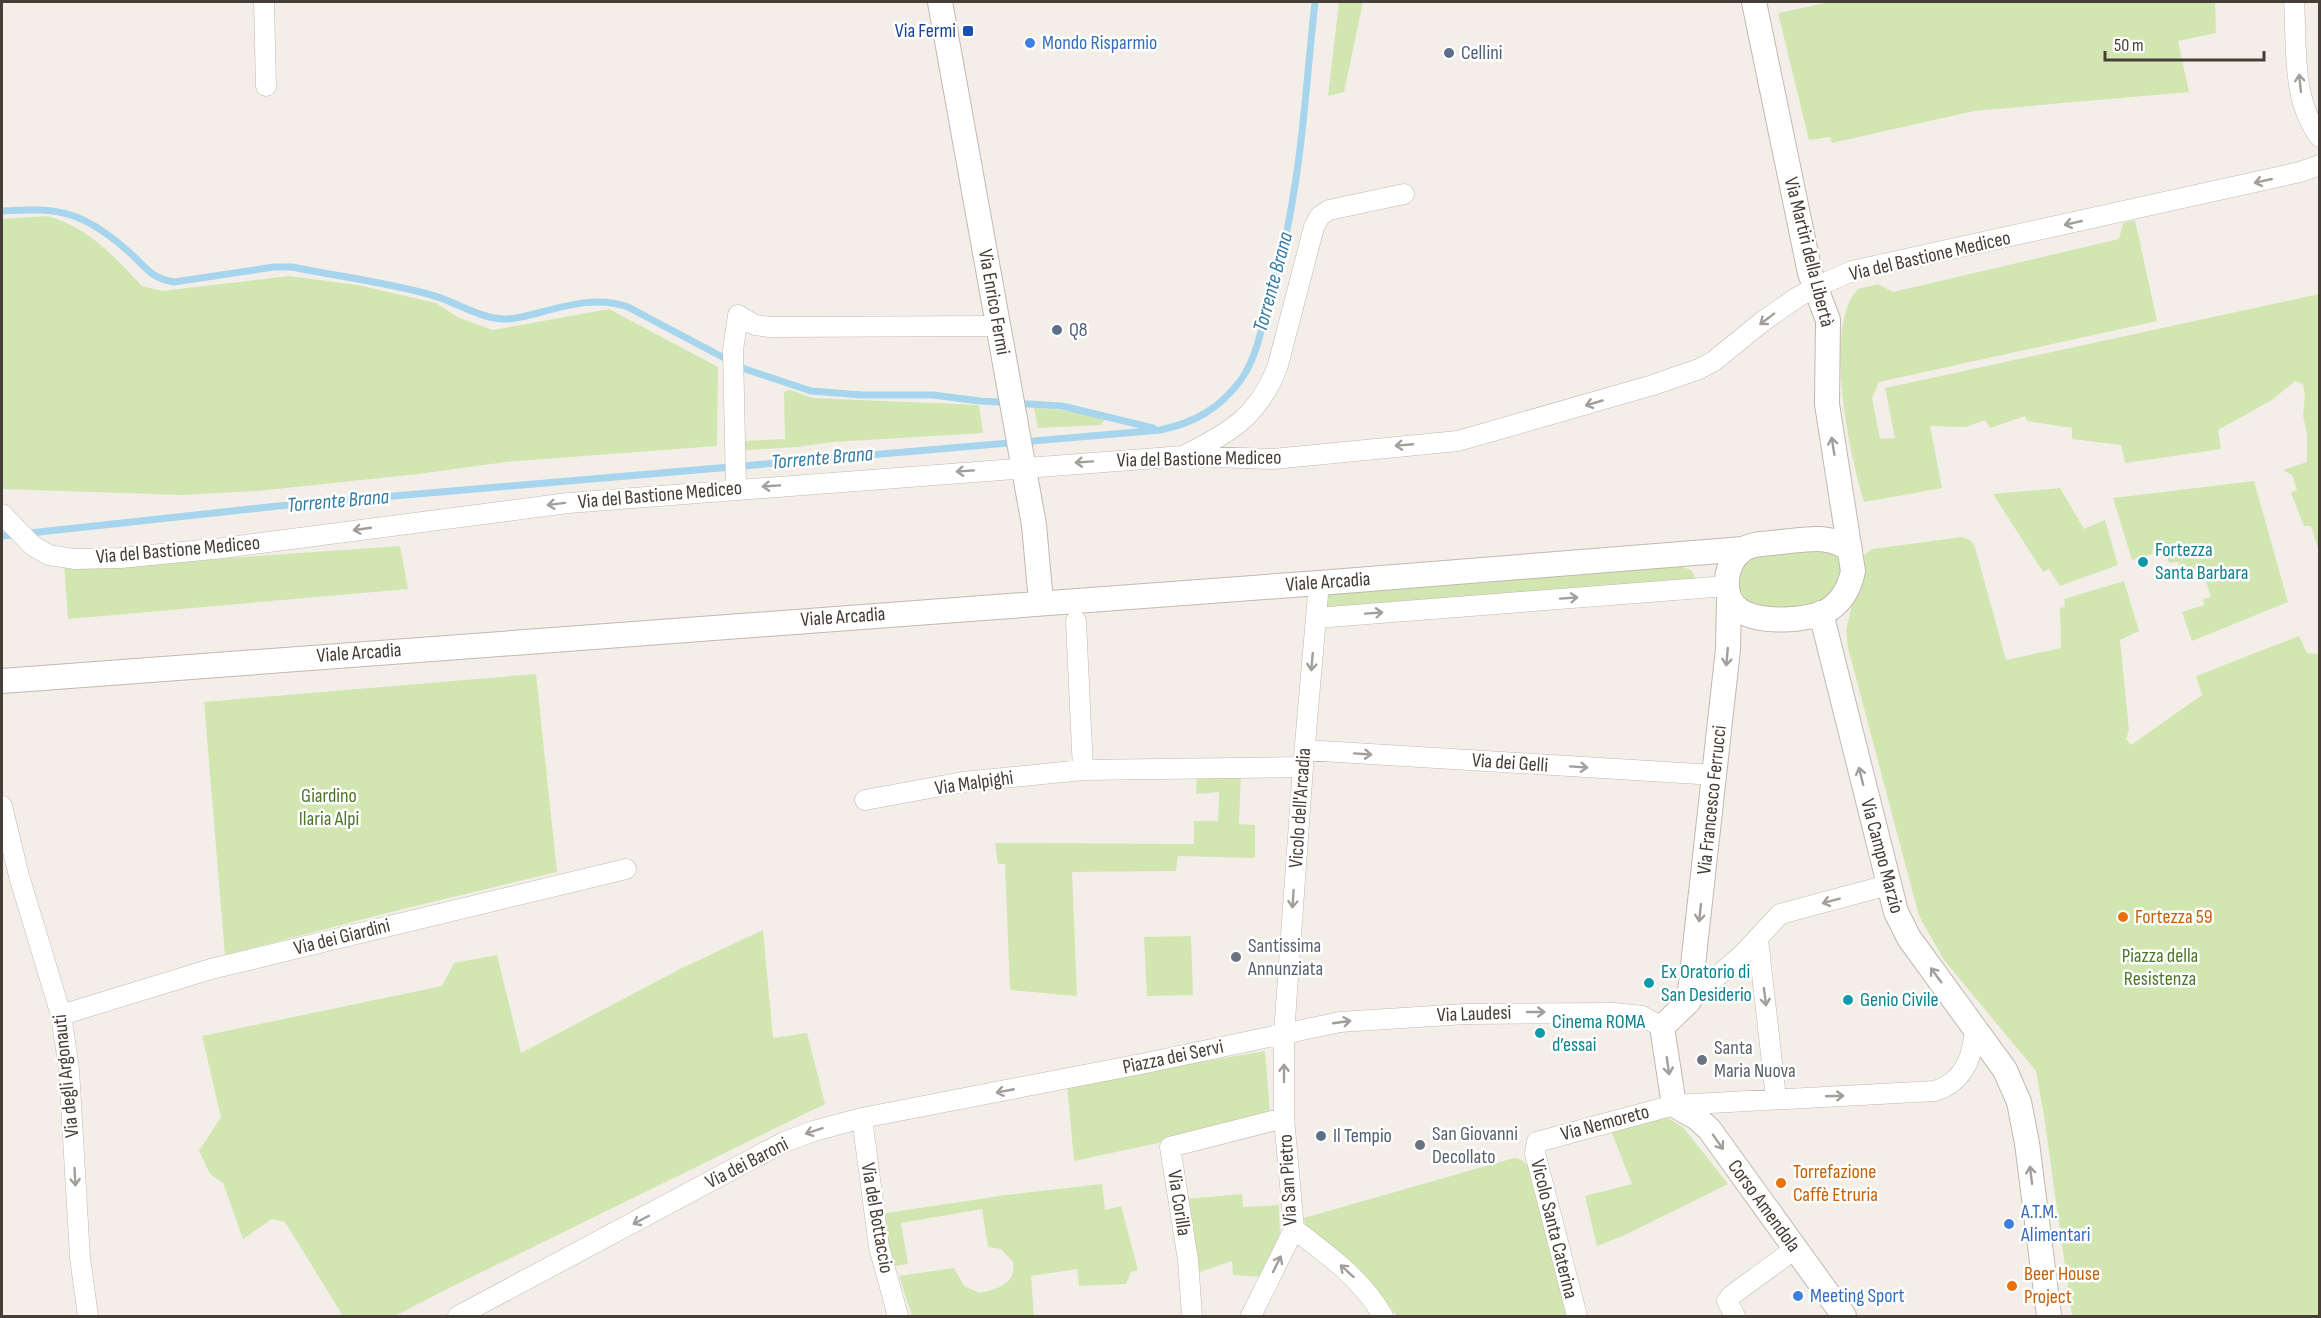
<svg xmlns="http://www.w3.org/2000/svg" width="2321" height="1318" viewBox="0 0 2321 1318" font-family="'Sofia Sans Condensed',sans-serif">
  <style>
    .green { fill: #d2e6b2 }
    .lines { fill: none; stroke-linecap: round; stroke-linejoin: round }
    .stream { stroke: #a7d5ee; stroke-width: 7 }
    .minor-casing { stroke: #c1b9ae; stroke-width: 21 }
    .tertiary-casing { stroke: #c1b9ae; stroke-width: 26 }
    .minor { stroke: #fff; stroke-width: 20 }
    .tertiary { stroke: #fff; stroke-width: 24 }
    .oneway { stroke: #a29f9b }
    .transit-dot { fill: #1a4fb4; stroke: #fff; stroke-width: 2 }
    .shop-dot { fill: #3f7fe0; stroke: #fff; stroke-width: 2 }
    .service-dot { fill: #5c6f8a; stroke: #fff; stroke-width: 2 }
    .culture-dot { fill: #0f9aa8; stroke: #fff; stroke-width: 2 }
    .food-dot { fill: #e8710a; stroke: #fff; stroke-width: 2 }
    .worship-dot { fill: #6b7280; stroke: #fff; stroke-width: 2 }
    .labels { text-anchor: middle; dominant-baseline: central; stroke-width: 5; stroke-linejoin: round; paint-order: stroke }
    .transit-label { font-size: 20px; fill: #164399; stroke: #fff; text-anchor: end }
    .shop-label { font-size: 20px; fill: #366cbe; stroke: #fff; text-anchor: start }
    .service-label { font-size: 20px; fill: #4e5e75; stroke: #fff; text-anchor: start }
    .street-label { font-size: 20px; fill: #463f37; stroke: #fff }
    .culture-label { font-size: 20px; fill: #0d838f; stroke: #fff; text-anchor: start }
    .park-label { font-size: 20px; fill: #4d762c; stroke: #fff }
    .food-label { font-size: 20px; fill: #c56008; stroke: #fff; text-anchor: start }
    .worship-label { font-size: 20px; fill: #5b616d; stroke: #fff; text-anchor: start }
    .water-label { font-size: 21px; font-style: italic; fill: #327ca6; stroke: #fff }
  </style>
  <rect width="100%" height="100%" fill="#f3efe8"/>
  <path class="green" d="M1339,2H1363L1344,92L1328,96Z
    M1831,2H2215L2216,33L2178,41L2189,92L1974,111L1832,143L1830,137L1809,140L1778,13Z
    M47,216C87,226 115,257 142,286L162,291L289,276L357,285L436,303L459,318L493,330L609,309L718,367L717,446L506,462L418,474L258,491L183,495L3,489L2,219Z
    M2135,220L2157,321L1879,382L1872,398L1880,439L1895,438L1885,388L2319,294V551L2311,526H2304L2291,493L2297,490L2292,475L2283,470L2307,462V435L2303,415L2305,395L2303,384L2295,381L2272,400L2218,430L2221,449L2125,463L2121,445L2072,439V428L2027,421L2025,416L1990,428L1985,420L1966,427L1930,426L1942,488L1864,502C1850,456 1822,327 1858,289L1878,284L1893,292L2119,239L2123,223Z
    M790,390L813,398L979,405L983,433L833,442L797,447L745,450L744,441L785,439L784,392Z
    M1034,408L1071,411L1105,419L1101,425L1038,428Z
    M2254,481L2288,602L2192,641L2182,612L2204,605L2203,599L2211,597L2204,575L2184,581L2178,562L2169,563L2164,547L2152,550L2153,554L2132,560L2113,498Z
    M2060,488L2084,529L2105,520L2118,565L2060,586L2049,569L2043,572L1993,494Z
    M1962,537L1970,540L1975,547L2006,660L2061,648L2060,608L2065,607L2064,599L2124,581L2139,631L2120,640L2129,730L2126,739L2131,745L2202,695L2196,676L2299,636L2307,653L2319,654V1316H2072L2044,1116L2036,1071L1944,960L1919,916L1848,648L1846,630L1862,564L1865,554L1872,549Z
    M400,546L408,589L68,619L64,564L116,566Z
    M1821,551L1838,553L1845,573L1825,602L1792,611L1755,605L1747,600L1737,587L1739,565C1765,551 1792,552 1821,551Z
    M1676,565L1691,570L1696,579L1321,610L1326,597L1332,594Z
    M536,674L557,872L399,910L225,955L204,702Z
    M1197,773H1241L1239,824L1255,825V858L1178,856L1176,871L1072,872L1077,996L1010,990L1005,864H998L995,843L1194,844V821H1218L1219,792L1196,794Z
    M763,930L773,1038L807,1033L825,1104L449,1288L395,1316H343L285,1222L272,1219L243,1239L223,1183L210,1174L199,1151L221,1117L202,1036L442,986L454,963L497,955L521,1053L682,968Z
    M1191,936L1193,995L1147,996L1144,937Z
    M1265,1051L1270,1113L1172,1140L1074,1161L1067,1085Z
    M1666,1117L1683,1127L1728,1184L1625,1235L1597,1246L1585,1196L1632,1184L1610,1128Z
    M1514,1158C1523,1159 1526,1163 1530,1171L1569,1316H1397L1382,1297L1305,1227L1304,1218Z
    M1102,1184L1105,1210L1121,1206L1138,1270L1131,1272L1126,1284L1079,1286L1077,1269L1031,1276L1034,1316H912L899,1276L954,1268L964,1286L980,1293C997,1289 1017,1284 1013,1262L1001,1249L988,1247L982,1209L901,1223L908,1264L895,1266L880,1214L1006,1195Z
    M1242,1194L1243,1207L1279,1205L1280,1234L1264,1277L1233,1275L1232,1261L1194,1274L1185,1199Z"/>
  <g class="lines">
    <path class="stream" d="M2,211C61,207 84,212 129,252C146,267 150,278 174,282L274,267H292C337,276 384,282 428,294C453,300 476,317 502,319C515,320 526,316 538,313C568,305 598,296 628,307L745,369L811,391L862,395H933L980,401L1062,406L1153,428
      M2,536L278,506L1160,430C1194,423 1219,409 1240,381C1256,359 1261,331 1268,304C1276,276 1284,249 1289,220C1303,148 1307,74 1315,2"/>
    <defs>
      <path id="minor" d="M264,2L266,86
        M2294,2C2297,45 2291,100 2320,137
        M1187,454C1232,432 1260,414 1278,365L1314,227L1320,216L1329,210L1404,194
        M736,489L733,350L738,315L755,325L770,327L999,326
        M2,514L33,546L49,555L74,559L120,558L223,548L568,503L1184,456L1273,459L1458,441L1653,385L1699,369L1714,361L1762,322L1796,298L1816,287L1852,271L2300,172L2320,165
        M1316,618L1727,586
        M1076,621L1083,770L1303,767
        M1305,750L1715,775
        M865,800L963,782L1083,770
        M2,806L19,876L61,1015L69,1069L80,1258L88,1316
        M1758,939L1776,1098
        M1689,1001L1743,954L1780,914L1888,885
        M61,1015L211,969L626,869
        M862,1118L879,1247L898,1316
        M1294,1229C1327,1254 1362,1279 1383,1316
        M458,1316L784,1142L814,1131L862,1118L1146,1063L1340,1022L1465,1014L1614,1013L1642,1016L1662,1027
        M1192,1316L1188,1260L1170,1147L1284,1118
        M1251,1316L1294,1229L1284,1118V1034L1303,767L1319,583
        M1577,1316L1535,1153L1537,1142L1674,1105L1935,1091C1964,1082 1973,1057 1975,1029
        M1735,1316L1727,1301L1732,1295L1795,1249"/>
      <path id="tertiary" d="M940,2L1034,525L1041,602
        M1754,2L1810,273L1828,320L1827,404L1853,571C1850,586 1843,600 1830,609C1811,622 1756,624 1738,609C1720,595 1725,560 1744,549C1753,543 1770,544 1780,542C1805,540 1829,533 1850,550
        M1729,598L1728,649L1689,1001L1662,1027L1674,1105L1697,1118L1709,1129L1844,1316
        M1821,613L1896,912L1909,938L2005,1070L2019,1102L2027,1143L2049,1316
        M2,681L1319,583L1744,549"/>
    </defs>
    <use href="#minor" class="minor-casing"/>
    <use href="#tertiary" class="tertiary-casing"/>
    <use href="#minor" class="minor"/>
    <use href="#tertiary" class="tertiary"/>
  </g>
  <defs><path id="oneway-shaft" d="M-6 0H5M1.5-3L5.5 0L1.5 3" fill="none" stroke-width="1.6" stroke-linecap="round" stroke-linejoin="round" transform="scale(1.5)"/></defs>
  <g class="oneway">
    <use href="#oneway-shaft" transform="translate(2300 83) rotate(-96)"/>
    <use href="#oneway-shaft" transform="translate(2263 181) rotate(167)"/>
    <use href="#oneway-shaft" transform="translate(2073 223) rotate(167)"/>
    <use href="#oneway-shaft" transform="translate(1767 319) rotate(143)"/>
    <use href="#oneway-shaft" transform="translate(1594 403) rotate(164)"/>
    <use href="#oneway-shaft" transform="translate(1404 445) rotate(175)"/>
    <use href="#oneway-shaft" transform="translate(1833 446) rotate(-99)"/>
    <use href="#oneway-shaft" transform="translate(1084 462) rotate(176)"/>
    <use href="#oneway-shaft" transform="translate(965 471) rotate(176)"/>
    <use href="#oneway-shaft" transform="translate(771 486) rotate(176)"/>
    <use href="#oneway-shaft" transform="translate(556 504) rotate(173)"/>
    <use href="#oneway-shaft" transform="translate(362 529) rotate(172)"/>
    <use href="#oneway-shaft" transform="translate(1569 598) rotate(-4)"/>
    <use href="#oneway-shaft" transform="translate(1374 613) rotate(-4)"/>
    <use href="#oneway-shaft" transform="translate(1727 657) rotate(95)"/>
    <use href="#oneway-shaft" transform="translate(1312 662) rotate(95)"/>
    <use href="#oneway-shaft" transform="translate(1363 754) rotate(4)"/>
    <use href="#oneway-shaft" transform="translate(1579 767) rotate(4)"/>
    <use href="#oneway-shaft" transform="translate(1861 776) rotate(-104)"/>
    <use href="#oneway-shaft" transform="translate(1293 899) rotate(94)"/>
    <use href="#oneway-shaft" transform="translate(1831 901) rotate(165)"/>
    <use href="#oneway-shaft" transform="translate(1700 913) rotate(96)"/>
    <use href="#oneway-shaft" transform="translate(1936 975) rotate(-126)"/>
    <use href="#oneway-shaft" transform="translate(1765 997) rotate(83)"/>
    <use href="#oneway-shaft" transform="translate(1536 1012)"/>
    <use href="#oneway-shaft" transform="translate(1342 1022) rotate(-8)"/>
    <use href="#oneway-shaft" transform="translate(1668 1066) rotate(82)"/>
    <use href="#oneway-shaft" transform="translate(1284 1073) rotate(-90)"/>
    <use href="#oneway-shaft" transform="translate(1005 1091) rotate(169)"/>
    <use href="#oneway-shaft" transform="translate(1835 1096) rotate(-2)"/>
    <use href="#oneway-shaft" transform="translate(814 1131) rotate(162)"/>
    <use href="#oneway-shaft" transform="translate(1718 1142) rotate(55)"/>
    <use href="#oneway-shaft" transform="translate(2031 1175) rotate(-97)"/>
    <use href="#oneway-shaft" transform="translate(75 1177) rotate(87)"/>
    <use href="#oneway-shaft" transform="translate(641 1220) rotate(152)"/>
    <use href="#oneway-shaft" transform="translate(1277 1264) rotate(-64)"/>
    <use href="#oneway-shaft" transform="translate(1347 1271) rotate(-138)"/>
  </g>
  <rect class="transit-dot" x="962" y="25" width="12" height="12" rx="3"/>
  <g class="shop-dot">
    <circle cx="1030" cy="43" r="6"/>
    <circle cx="2009" cy="1224" r="6"/>
    <circle cx="1798" cy="1296" r="6"/>
  </g>
  <g class="service-dot">
    <circle cx="1449" cy="53" r="6"/>
    <circle cx="1057" cy="330" r="6"/>
    <circle cx="1321" cy="1136" r="6"/>
  </g>
  <g class="culture-dot">
    <circle cx="2143" cy="562" r="6"/>
    <circle cx="1649" cy="983" r="6"/>
    <circle cx="1848" cy="1000" r="6"/>
    <circle cx="1540" cy="1033" r="6"/>
  </g>
  <g class="food-dot">
    <circle cx="2123" cy="917" r="6"/>
    <circle cx="1781" cy="1183" r="6"/>
    <circle cx="2012" cy="1286" r="6"/>
  </g>
  <g class="worship-dot">
    <circle cx="1236" cy="957" r="6"/>
    <circle cx="1702" cy="1060" r="6"/>
    <circle cx="1420" cy="1145" r="6"/>
  </g>
  <g class="labels">
    <g class="transit-label">
      <text x="956" y="31">Via Fermi</text>
    </g>
    <g class="shop-label">
      <text x="1042" y="43">Mondo Risparmio</text>
      <text x="2021" y="1212">A.T.M.<tspan x="2021" dy="23">Alimentari</tspan></text>
      <text x="1810" y="1296">Meeting Sport</text>
    </g>
    <g class="service-label">
      <text x="1461" y="53">Cellini</text>
      <text x="1069" y="330">Q8</text>
      <text x="1333" y="1136">Il Tempio</text>
    </g>
    <g class="street-label">
      <text transform="translate(1809 252) rotate(76)">Via Martiri della Libertà</text>
      <text transform="translate(1930 256) rotate(-13)">Via del Bastione Mediceo</text>
      <text transform="translate(994 302) rotate(80)">Via Enrico Fermi</text>
      <text transform="translate(1199 459) rotate(-1)">Via del Bastione Mediceo</text>
      <text transform="translate(660 495) rotate(-5)">Via del Bastione Mediceo</text>
      <text transform="translate(178 550) rotate(-5)">Via del Bastione Mediceo</text>
      <text transform="translate(1328 582) rotate(-4)">Viale Arcadia</text>
      <text transform="translate(843 617) rotate(-4)">Viale Arcadia</text>
      <text transform="translate(359 653) rotate(-4)">Viale Arcadia</text>
      <text transform="translate(1510 763) rotate(4)">Via dei Gelli</text>
      <text transform="translate(974 783) rotate(-8)">Via Malpighi</text>
      <text transform="translate(1712 800) rotate(-84)">Via Francesco Ferrucci</text>
      <text transform="translate(1300 808) rotate(-86)">Vicolo dell'Arcadia</text>
      <text transform="translate(1882 856) rotate(75)">Via Campo Marzio</text>
      <text transform="translate(342 937) rotate(-14)">Via dei Giardini</text>
      <text transform="translate(1474 1014) rotate(-2)">Via Laudesi</text>
      <text transform="translate(1173 1057) rotate(-12)">Piazza dei Servi</text>
      <text transform="translate(66 1076) rotate(-96)">Via degli Argonauti</text>
      <text transform="translate(1605 1123) rotate(-15)">Via Nemoreto</text>
      <text transform="translate(747 1163) rotate(-27)">Via dei Baroni</text>
      <text transform="translate(1288 1180) rotate(-93)">Via San Pietro</text>
      <text transform="translate(1179 1203) rotate(81)">Via Corilla</text>
      <text transform="translate(1764 1206) rotate(54)">Corso Amendola</text>
      <text transform="translate(877 1218) rotate(80)">Via del Bottaccio</text>
      <text transform="translate(1554 1229) rotate(76)">Vicolo Santa Caterina</text>
    </g>
    <g class="culture-label">
      <text x="2155" y="550">Fortezza<tspan x="2155" dy="23">Santa Barbara</tspan></text>
      <text x="1661" y="972">Ex Oratorio di<tspan x="1661" dy="23">San Desiderio</tspan></text>
      <text x="1860" y="1000">Genio Civile</text>
      <text x="1552" y="1022">Cinema ROMA<tspan x="1552" dy="23">d’essai</tspan></text>
    </g>
    <g class="park-label">
      <text x="329" y="796">Giardino<tspan x="329" dy="23">Ilaria Alpi</tspan></text>
      <text x="2160" y="956">Piazza della<tspan x="2160" dy="23">Resistenza</tspan></text>
    </g>
    <g class="food-label">
      <text x="2135" y="917">Fortezza 59</text>
      <text x="1793" y="1172">Torrefazione<tspan x="1793" dy="23">Caffè Etruria</tspan></text>
      <text x="2024" y="1274">Beer House<tspan x="2024" dy="23">Project</tspan></text>
    </g>
    <g class="worship-label">
      <text x="1248" y="946">Santissima<tspan x="1248" dy="23">Annunziata</tspan></text>
      <text x="1714" y="1048">Santa<tspan x="1714" dy="23">Maria Nuova</tspan></text>
      <text x="1432" y="1134">San Giovanni<tspan x="1432" dy="23">Decollato</tspan></text>
    </g>
    <g class="water-label">
      <text transform="translate(1273 282) rotate(-75)">Torrente Brana</text>
      <text transform="translate(822 458) rotate(-5)">Torrente Brana</text>
      <text transform="translate(338 501) rotate(-5)">Torrente Brana</text>
    </g>
  </g>
  <rect width="2321" height="1318" fill="none" stroke="#463f37" stroke-width="6"/>
  <path d="M2105 51v9h159v-9" fill="none" stroke="#463f37" stroke-width="3"/>
  <text x="2114" y="51" font-size="18" fill="#463f37" stroke="#ffffff" stroke-width="4.5" paint-order="stroke">50 m</text>
</svg>
